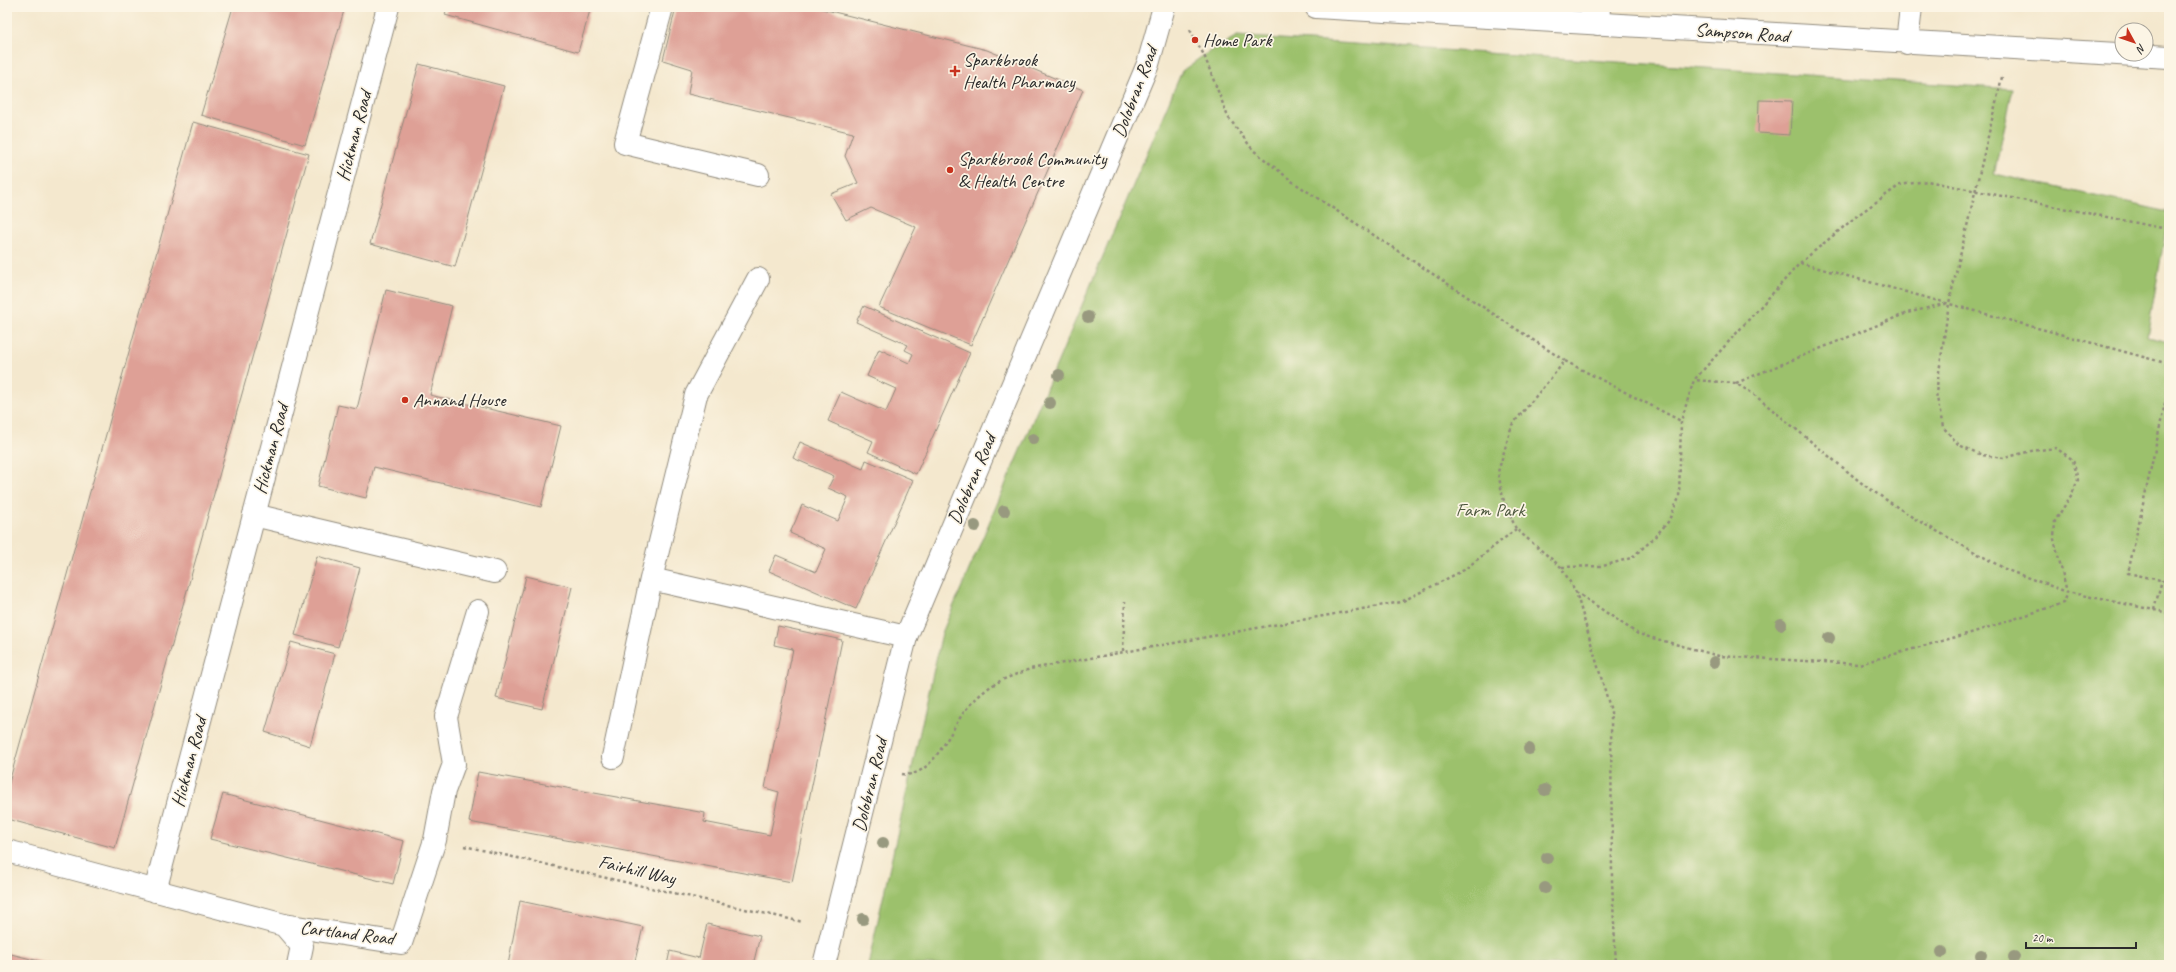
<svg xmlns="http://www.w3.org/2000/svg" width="2176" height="972" viewBox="0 0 2176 972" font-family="Caveat,sans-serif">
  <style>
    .green { fill: #9cc16c; stroke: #64764c }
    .building { fill: #dea096 }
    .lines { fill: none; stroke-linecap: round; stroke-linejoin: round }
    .service-casing { stroke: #908a7c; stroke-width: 24 }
    .minor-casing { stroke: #908a7c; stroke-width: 24 }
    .path { stroke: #908a7c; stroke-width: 2.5; stroke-dasharray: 3 3; stroke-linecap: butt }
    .service { stroke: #fff; stroke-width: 22 }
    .minor { stroke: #fff; stroke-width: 22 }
    .tree { fill: #98997f }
    .poi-dot { fill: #c8321e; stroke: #fcf5e5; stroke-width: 1.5 }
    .labels { text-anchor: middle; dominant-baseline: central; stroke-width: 3.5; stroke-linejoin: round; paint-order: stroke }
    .street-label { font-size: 19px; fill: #2b2b2b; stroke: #fcf5e5 }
    .poi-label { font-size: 19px; fill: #2b2b2b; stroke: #fcf5e5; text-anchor: start }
    .park-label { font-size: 19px; fill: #4d583e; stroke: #fcf5e5 }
  </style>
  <rect width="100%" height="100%" fill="#fcf5e5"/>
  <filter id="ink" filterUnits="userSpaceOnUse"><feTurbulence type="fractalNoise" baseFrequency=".025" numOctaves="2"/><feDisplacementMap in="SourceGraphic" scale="8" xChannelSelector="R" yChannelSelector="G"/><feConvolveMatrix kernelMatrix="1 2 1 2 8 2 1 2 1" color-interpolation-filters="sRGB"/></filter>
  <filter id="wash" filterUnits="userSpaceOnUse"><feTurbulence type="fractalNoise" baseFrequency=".012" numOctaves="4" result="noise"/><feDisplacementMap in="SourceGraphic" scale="16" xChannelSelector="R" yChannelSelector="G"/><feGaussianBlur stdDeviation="0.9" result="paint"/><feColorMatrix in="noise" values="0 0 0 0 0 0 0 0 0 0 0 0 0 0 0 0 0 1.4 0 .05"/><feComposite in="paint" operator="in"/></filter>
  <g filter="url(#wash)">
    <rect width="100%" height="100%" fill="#f4e8ce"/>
    <path class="green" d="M1237,36L2013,89L1994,174L2169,212L2147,337L2169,342V965H868L942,633L1182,71L1204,55Z"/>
    <g id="blocks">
      <path class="building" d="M233,7H345L305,145L201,115Z
        M447,7H591L578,52L445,15Z
        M676,7H814L987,50L1083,90L971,345L879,307L916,227L871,208L846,220L831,194L858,183L845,156L853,133L688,94L692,69L663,60Z
        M419,64L504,86L455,267L370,244Z
        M1759,100L1792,101L1790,135L1758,133Z
        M193,122L309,154L115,848L7,819V790Z
        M386,290L452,306L430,395L561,426L541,507L374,467L366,498L318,486L338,405L357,409Z
        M864,306L970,353L916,474L868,452L873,441L828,421L841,392L886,412L896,389L867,376L879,349L909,363L913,354L905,350L908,345L856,322Z
        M800,442L863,469L866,460L913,480L856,609L769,571L776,555L816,572L826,549L790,533L796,520L802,505L838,521L848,497L828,488L834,476L793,458Z
        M317,556L360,568L338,647L295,635Z
        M526,576L572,587L542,709L496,698Z
        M778,626L842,640L792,882L469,822L478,772L705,813L704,822L770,835L779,792L765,788L793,649L774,645Z
        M291,642L335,654L310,746L265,732Z
        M223,794L404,841L393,884L210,839Z
        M520,901L643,927L634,965H508Z
        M707,924L760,936L753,965H667L670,951L699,958Z
        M7,953L51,964V965H7Z"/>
    </g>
  </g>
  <g filter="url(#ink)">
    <use href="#blocks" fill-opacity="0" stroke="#908a7c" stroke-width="1"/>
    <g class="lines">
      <defs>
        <path id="service" d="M662,7L625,143L758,175
          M1598,24L1599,7
          M254,515L495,572
          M651,579L906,637
          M613,757L651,579L696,395L758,279
          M284,925L401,943L435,840L444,791L454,764L446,717L478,611"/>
        <path id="minor" d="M1316,7L2169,57
          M1907,43L1911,7
          M7,851L284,925L302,946L298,965
          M155,891L388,7
          M824,965L906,637L1148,64L1164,7"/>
      </defs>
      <use href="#service" class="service-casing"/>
      <use href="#minor" class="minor-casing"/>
      <path class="path" d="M1190,30L1204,55L1228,117L1253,150L1293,182L1565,361L1512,425L1498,472L1503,498L1516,529L1561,567L1576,592L1611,711L1612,881L1616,965
        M2002,77L1949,303L1936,393L1943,427L1959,445L1982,455L2004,458L2031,451L2056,448L2073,460L2078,480L2072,494L2055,521L2054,539L2067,592L2169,613
        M1800,263L2169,364
        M1565,361L1681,421
        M1736,383L1907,313L1948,303
        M2169,385L2128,573L2169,582
        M1562,567L1603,566L1631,558L1651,541L1668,522L1679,498L1681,421L1694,380L1800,263L1858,215L1900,185L1927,181L2162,228
        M1576,592L1638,634L1719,656L1859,664L1974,632L2063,603L2067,592L2007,570L1915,519L1864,485L1752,393L1735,383L1694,380
        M2154,610L2162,580
        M1123,651L1125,602
        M902,774C931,780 950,731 964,712C971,703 983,691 993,685C1004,678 1018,674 1030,669L1401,602L1464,570L1516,529
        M464,846L803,922"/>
      <use href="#service" class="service"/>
      <use href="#minor" class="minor"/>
    </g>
    <g class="tree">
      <circle cx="1088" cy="317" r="6"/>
      <circle cx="1059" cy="375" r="6"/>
      <circle cx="1050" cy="403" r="6"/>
      <circle cx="1033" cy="439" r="6"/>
      <circle cx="1004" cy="511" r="6"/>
      <circle cx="975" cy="526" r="6"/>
      <circle cx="1781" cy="624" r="6"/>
      <circle cx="1829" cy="638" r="6"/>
      <circle cx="1714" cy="662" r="6"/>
      <circle cx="1529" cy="749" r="6"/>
      <circle cx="1545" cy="790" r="6"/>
      <circle cx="883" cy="843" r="6"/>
      <circle cx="1547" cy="858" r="6"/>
      <circle cx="1545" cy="888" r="6"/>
      <circle cx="863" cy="919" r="6"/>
      <circle cx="1942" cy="952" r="6"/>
      <circle cx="1981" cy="955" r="6"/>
      <circle cx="2014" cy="957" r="6"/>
    </g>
  </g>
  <g class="poi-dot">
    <circle cx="1195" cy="40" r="4"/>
    <path d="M953 65h4v4h4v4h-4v4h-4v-4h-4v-4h4z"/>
    <circle cx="950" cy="170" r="4"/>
    <circle cx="405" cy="400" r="4"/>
  </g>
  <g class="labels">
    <g class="street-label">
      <text transform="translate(1742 33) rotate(4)">Sampson Road</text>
      <text transform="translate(1135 92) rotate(-69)">Dolobran Road</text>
      <text transform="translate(354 136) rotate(-75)">Hickman Road</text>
      <text transform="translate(271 449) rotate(-75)">Hickman Road</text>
      <text transform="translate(972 479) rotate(-67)">Dolobran Road</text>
      <text transform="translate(189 762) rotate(-75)">Hickman Road</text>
      <text transform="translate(870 785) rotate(-76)">Dolobran Road</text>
      <text transform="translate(637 870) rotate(13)">Fairhill Way</text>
      <text transform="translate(347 933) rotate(7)">Cartland Road</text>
    </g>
    <g class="poi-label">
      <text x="1203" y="40">Home Park</text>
      <text x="963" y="60">Sparkbrook<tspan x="963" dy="22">Health Pharmacy</tspan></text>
      <text x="958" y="159">Sparkbrook Community<tspan x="958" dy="22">&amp; Health Centre</tspan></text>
      <text x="413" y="400">Annand House</text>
    </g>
    <g class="park-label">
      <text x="1490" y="510">Farm Park</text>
    </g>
  </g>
  <rect width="2176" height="972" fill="none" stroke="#fcf5e5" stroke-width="24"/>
  <g transform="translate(2134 42) rotate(130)"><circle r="19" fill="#fcf5e5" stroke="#a8a49b"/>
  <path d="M0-3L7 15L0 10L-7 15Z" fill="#c8321e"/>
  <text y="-6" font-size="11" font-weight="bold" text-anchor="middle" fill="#2b2b2b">N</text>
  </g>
  <path d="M2026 942v6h110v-6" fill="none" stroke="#2b2b2b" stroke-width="2"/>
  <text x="2032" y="942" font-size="12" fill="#2b2b2b" stroke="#fcf5e5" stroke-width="3" paint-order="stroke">20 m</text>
</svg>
